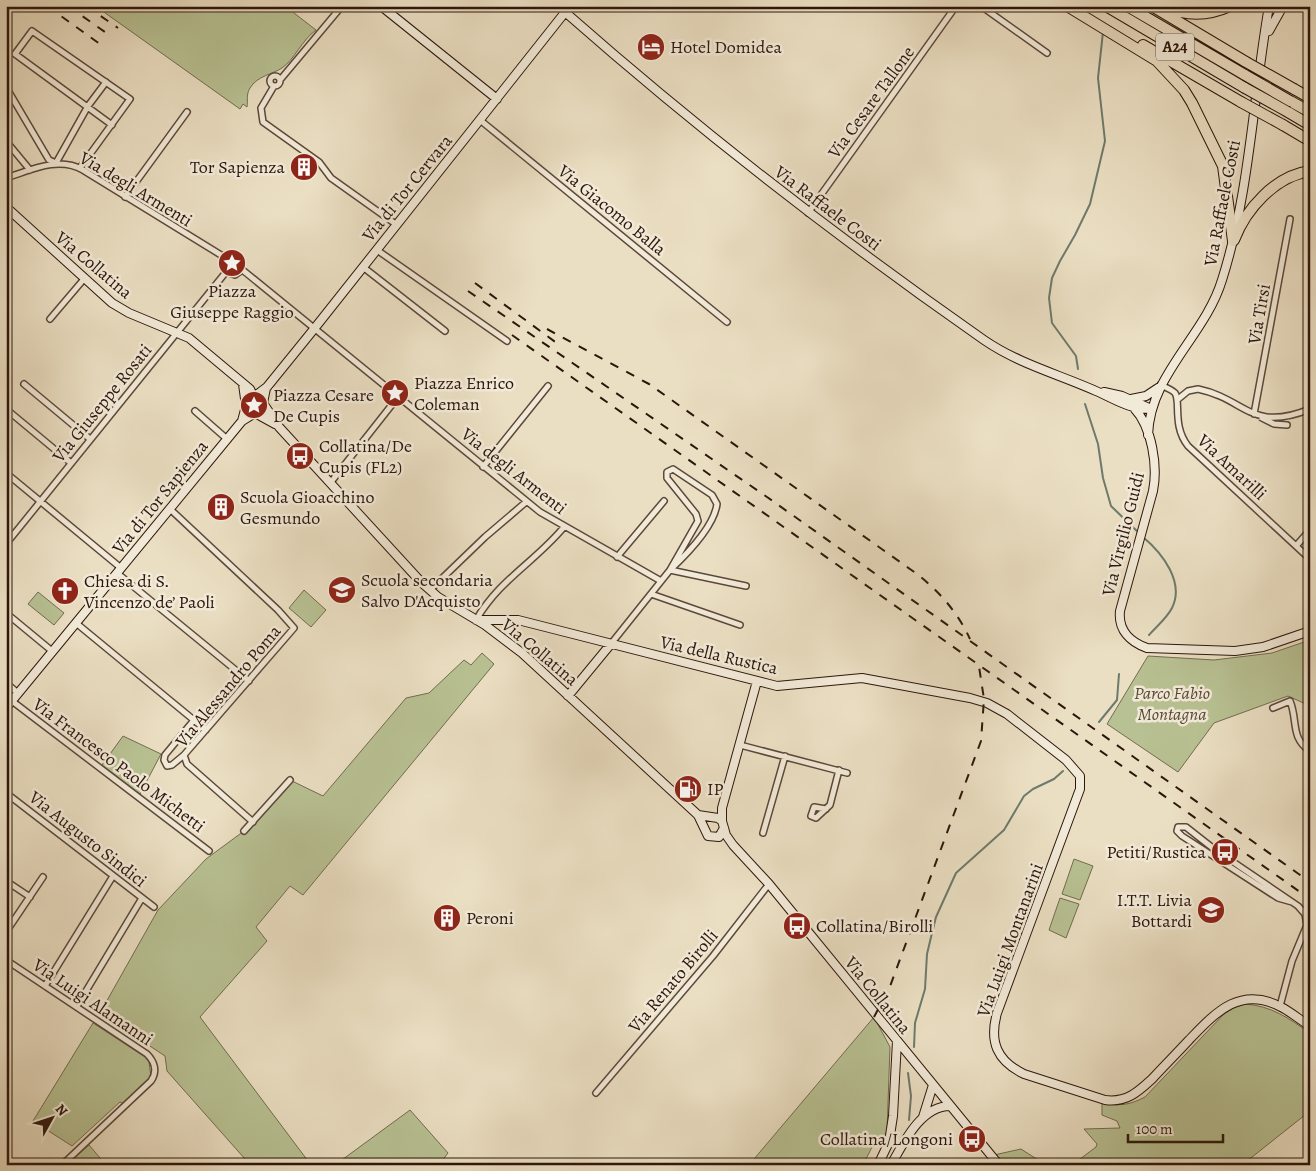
<svg xmlns="http://www.w3.org/2000/svg" width="1316" height="1171" viewBox="0 0 1316 1171" font-family="Alegreya,serif">
  <style>
    .green { fill: #b8c193; stroke: #726c50 }
    .lines { fill: none; stroke-linecap: round; stroke-linejoin: round }
    .stream { stroke: #6d7a6d; stroke-width: 2 }
    .street-casing { stroke: #5c483a; stroke-width: 8 }
    .secondary-casing { stroke: #2c160c; stroke-width: 10 }
    .highway-casing { stroke: #2c160c; stroke-width: 12 }
    .street { stroke: #f2ead8; stroke-width: 5 }
    .secondary { stroke: #f2ead8; stroke-width: 8 }
    .highway { stroke: #ebdfc3; stroke-width: 10 }
    .rail { stroke: #2c160c; stroke-width: 2; stroke-dasharray: 9 9; stroke-linecap: butt }
    .highway-bridge-casing { stroke: #2c160c; stroke-width: 12; stroke-linecap: butt }
    .highway-bridge { stroke: #ebdfc3; stroke-width: 10 }
    .labels { text-anchor: middle; dominant-baseline: central; stroke-width: 5; stroke-linejoin: round; paint-order: stroke }
    .shield { fill: #f2ead8; stroke: #675649; stroke-width: 1 }
    .shield-label { font-size: 16px; font-weight: bold; fill: #2c160c }
    .poi-label { font-size: 18px; fill: #2c160c; stroke: #f2ead8; text-anchor: start }
    .street-label { font-size: 18px; fill: #2c160c; stroke: #f2ead8 }
    .park-label { font-size: 18px; font-style: italic; fill: #564934; stroke: #f2ead8 }
  </style>
  <rect width="100%" height="100%" fill="#ebdfc3"/>
  <filter id="stains"><feTurbulence type="fractalNoise" baseFrequency=".004" numOctaves="4"/><feColorMatrix values="0 0 0 0 .2 0 0 0 0 .09 0 0 0 0 .02 0 0 0 .5 -.17"/></filter>
  <radialGradient id="worn" r=".72"><stop offset=".6" stop-color="#630" stop-opacity="0"/><stop offset="1" stop-color="#630" stop-opacity=".3"/></radialGradient>
  <path class="green" d="M104,6H285L316,30C302,40 294,60 282,68C273,74 257,76 250,88C246,94 248,101 247,107L243,104L240,109L101,10Z
    M304,590L326,610L311,627L289,608Z
    M38,592L64,613L54,625L28,604Z
    M1310,640V706L1288,696L1214,723L1178,772L1107,724L1148,656L1214,660L1272,653Z
    M482,653L494,664L303,895L290,886L256,927L267,941L200,1017L311,1165H240L245,1159L167,1071L165,1056L100,1013L158,910L206,859L244,831L290,780L323,796L406,698L429,693L464,660L471,665Z
    M123,736L161,754L140,794L102,765Z
    M1074,859L1093,866L1080,900L1062,894Z
    M1060,898L1079,904L1066,938L1049,930Z
    M1245,1004C1272,1006 1288,1018 1310,1033V1111L1242,1165H1072L1096,1147L1097,1144L1084,1129L1120,1128L1117,1121L1102,1115V1102C1120,1107 1129,1105 1145,1097L1223,1015L1233,1008Z
    M874,1017L890,1047L887,1131L882,1145H873L863,1165H749Z
    M93,1023L145,1057L149,1062L151,1077L124,1104L120,1102L72,1146L33,1121Z
    M410,1110L448,1153L439,1165H335Z
    M89,1145L106,1165H66Z
    M1021,1149L1046,1165H1003L994,1155Z"/>
  <g class="lines">
    <path class="stream" d="M1078,369L1076,356L1052,323L1049,298L1052,278L1060,261L1075,235L1090,204L1105,141L1098,78L1103,32
      M1085,404L1098,444L1103,478L1111,506L1140,534
      M1143,537C1162,553 1185,582 1172,608C1167,618 1156,627 1149,635
      M1099,722L1117,700L1119,674
      M914,1047L915,1023L925,989L927,954L932,933L936,917L956,873L1004,830L1024,796L1033,789L1054,779L1063,771
      M908,1073L911,1096L909,1120"/>
    <defs>
      <path id="street" d="M981,6L1047,53
        M270 81a5 5 0 1 1 10 0a5 5 0 1 1-10 0Z
        M280,80L342,6
        M274,86L261,108L263,122L319,162L331,178L397,225
        M6,87L49,160L56,163L88,106L106,82
        M480,120L727,322
        M6,141L30,170
        M80,168L130,99L32,31L15,54L112,125
        M6,178C31,170 58,156 83,170L234,263L540,512L661,581
        M125,197L187,112
        M808,213L956,6
        M377,250L507,341
        M224,258L223,266L226,272
        M363,267L445,331
        M50,319L84,279
        M24,384L90,439
        M1160,385C1165,387 1171,389 1175,393C1181,401 1172,426 1188,446L1310,559
        M1177,400L1188,391L1198,389C1246,399 1251,433 1310,409
        M6,409L71,463
        M195,411L227,439
        M1254,414L1290,219
        M1262,418L1274,424L1287,425
        M483,467L548,386
        M6,473L121,568
        M331,482L398,397
        M170,509L278,610L294,628L184,755L172,765L167,766L164,760L165,755L194,720
        M6,544L226,272L235,275L242,270
        M1296,546L1310,530
        M617,557L664,501
        M670,570L746,586
        M117,573L249,681
        M430,590L485,537L526,502
        M651,594L740,625
        M6,613L52,651
        M476,620C500,579 535,562 564,527
        M76,623L206,730
        M610,645L670,570L698,521L696,514L667,478V472L673,469L712,495L717,504C714,527 686,555 670,570
        M6,683L18,693
        M12,701L209,851
        M1273,708L1290,701C1298,720 1290,738 1310,751
        M740,745L847,773
        M184,755L187,764L253,822
        M6,793L154,907
        M826,809L814,807L811,816L816,818L830,805L839,770
        M244,831L290,780
        M763,833L785,756
        M6,881L30,897
        M6,932L43,877
        M6,960L147,1054C154,1061 158,1071 151,1081L62,1165
        M45,986L113,876
        M77,1006L142,898
        M1280,1006L1292,961L1307,925L1305,914L1298,906L1214,849L1186,827H1178L1177,831L1182,836L1278,898L1292,902
        M596,1093L713,956L769,884"/>
      <path id="secondary" d="M381,6L497,99
        M565,12C699,130 838,238 984,340C1019,364 1058,374 1096,391C1115,399 1130,410 1151,409
        M1269,31L1283,6
        M6,207L112,303L129,313L189,338L250,389L253,396
        M266,388L263,403L279,427L421,582L438,597L485,625L522,653L698,815L708,836L719,837L724,828
        M1104,392L1122,396L1149,408
        M255,396L267,387L314,329L570,6
        M1131,399L1146,396L1158,388
        M1134,408C1152,427 1158,466 1153,491L1120,611C1118,630 1130,642 1147,648L1235,651L1263,647L1310,631
        M242,421L246,406L243,384
        M1148,435C1150,374 1205,336 1222,280C1250,192 1253,97 1269,6
        M476,620H518L777,686L862,678L970,698L987,703L1007,714L1066,760L1080,776V789L997,1013C989,1042 997,1061 1024,1074L1105,1100C1126,1103 1138,1092 1152,1079C1164,1066 1177,1053 1189,1040C1215,1013 1240,985 1281,1007C1291,1012 1300,1020 1310,1026
        M568,696L610,645
        M6,708L242,421L255,413L275,424
        M698,815L718,818L722,821L726,835L733,845L769,884L999,1165
        M722,821V808L757,681
        M923,1117L933,1085
        M878,1165L889,1142L893,1116L897,1041
        M891,1165C904,1142 921,1106 950,1106"/>
      <path id="highway" d="M1067,6L1157,61L1184,90L1192,103L1223,166L1233,241
        M1106,6L1245,88
        M1127,6L1245,75
        M1152,6L1246,62
        M1164,6C1185,16 1208,16 1230,6
        M1310,27V52
        M1143,45L1241,102
        M1294,89L1310,98
        M1290,101L1310,112
        M1288,112L1310,125
        M1283,125L1310,141
        M1234,240C1246,209 1275,176 1310,171"/>
    </defs>
    <use href="#street" class="street-casing"/>
    <use href="#secondary" class="secondary-casing"/>
    <use href="#highway" class="highway-casing"/>
    <use href="#street" class="street"/>
    <use href="#secondary" class="secondary"/>
    <use href="#highway" class="highway"/>
    <path class="rail" d="M47,6L104,47
      M68,6L112,37
      M86,6L118,28
      M475,283L558,344
      M468,291L767,497L1310,882
      M547,329L649,384L917,574C940,592 958,613 970,639
      M512,335L1310,899
      M874,1017L889,989L981,741L984,699L978,660"/>
    <defs>
      <path id="highway-bridge" d="M1246,62L1294,89
        M1245,75L1290,101
        M1245,88L1288,112
        M1241,102L1283,125"/>
    </defs>
    <use href="#highway-bridge" class="highway-bridge-casing"/>
    <use href="#highway-bridge" class="highway-bridge"/>
  </g>
  <defs>
    <symbol id="hotel-disc" viewBox="-11 -11 22 22"><circle r="9.5" fill="#8f2418" stroke="#f2ead8"/><path d="M-6-4.5h1.5V1H6V5H4.5V3h-9V5H-6ZM-4 0a1.8 1.8 0 1 1 3.6 0ZM.5 0V-2.5h3Q6-2.5 6 0Z" fill="#fff"/></symbol>
    <symbol id="building-disc" viewBox="-11 -11 22 22"><circle r="9.5" fill="#8f2418" stroke="#f2ead8"/><path d="M-4-6H4V6H1V3H-1V6H-4ZM-2.5-4.3h1.7v1.8h-1.7ZM.8-4.3h1.7v1.8H.8ZM-2.5-1h1.7V.8h-1.7ZM.8-1h1.7V.8H.8Z" fill="#fff"/></symbol>
    <symbol id="sight-disc" viewBox="-11 -11 22 22"><circle r="9.5" fill="#8f2418" stroke="#f2ead8"/><path d="M0-6L1.8-2.2L6-1.7L2.9 1.2L3.7 5.4L0 3.3L-3.7 5.4L-2.9 1.2L-6-1.7L-1.8-2.2Z" fill="#fff"/></symbol>
    <symbol id="bus-disc" viewBox="-11 -11 22 22"><circle r="9.5" fill="#8f2418" stroke="#f2ead8"/><path d="M-5-6H5V4H4V6H2V4H-2V6H-4V4H-5ZM-3.5-4V0h7V-4ZM-3.5 1.2v1.5H-2V1.2ZM2 1.2v1.5H3.5V1.2Z" fill="#fff"/></symbol>
    <symbol id="school-disc" viewBox="-11 -11 22 22"><circle r="9.5" fill="#8f2418" stroke="#f2ead8"/><path d="M0-5L7-2L0 1L-7-2ZM-4 1L0 2.5L4 1V4Q0 6-4 4Z" fill="#fff"/></symbol>
    <symbol id="church-disc" viewBox="-11 -11 22 22"><circle r="9.5" fill="#8f2418" stroke="#f2ead8"/><path d="M-1.2-6h2.4v3.5h3.3v2.4h-3.3V6h-2.4V-.1h-3.3v-2.4h3.3Z" fill="#fff"/></symbol>
    <symbol id="fuel-disc" viewBox="-11 -11 22 22"><circle r="9.5" fill="#8f2418" stroke="#f2ead8"/><path d="M-5.5-6h7V0h2V4h1.3V-2.5L3-4.5l.8-.8L6-3V5H2.5V1h-1V6h-7ZM-4.2-4.7v3.2H.2V-4.7Z" fill="#fff"/></symbol>
  </defs>
  <g fill-rule="evenodd">
    <use href="#hotel-disc" x="635" y="31" width="32" height="32"/>
    <use href="#building-disc" x="288" y="151" width="32" height="32"/>
    <use href="#sight-disc" x="216" y="247" width="32" height="32"/>
    <use href="#sight-disc" x="379" y="377" width="32" height="32"/>
    <use href="#sight-disc" x="238" y="389" width="32" height="32"/>
    <use href="#bus-disc" x="284" y="440" width="32" height="32"/>
    <use href="#building-disc" x="205" y="491" width="32" height="32"/>
    <use href="#school-disc" x="326" y="574" width="32" height="32"/>
    <use href="#church-disc" x="49" y="575" width="32" height="32"/>
    <use href="#fuel-disc" x="672" y="773" width="32" height="32"/>
    <use href="#bus-disc" x="1209" y="836" width="32" height="32"/>
    <use href="#school-disc" x="1195" y="894" width="32" height="32"/>
    <use href="#building-disc" x="431" y="902" width="32" height="32"/>
    <use href="#bus-disc" x="781" y="910" width="32" height="32"/>
    <use href="#bus-disc" x="956" y="1123" width="32" height="32"/>
  </g>
  <g class="labels">
    <rect class="shield" x="1156" y="33.5" width="38" height="27" rx="4"/>
    <g class="shield-label">
      <text x="1175" y="47">A24</text>
    </g>
    <g class="poi-label">
      <text x="670" y="47">Hotel Domidea</text>
      <text x="285" y="167" text-anchor="end">Tor Sapienza</text>
      <text x="232" y="291" text-anchor="middle">Piazza<tspan x="232" dy="21">Giuseppe Raggio</tspan></text>
      <text x="414" y="383">Piazza Enrico<tspan x="414" dy="21">Coleman</tspan></text>
      <text x="273" y="395">Piazza Cesare<tspan x="273" dy="21">De Cupis</tspan></text>
      <text x="319" y="446">Collatina/De<tspan x="319" dy="21">Cupis (FL2)</tspan></text>
      <text x="240" y="497">Scuola Gioacchino<tspan x="240" dy="21">Gesmundo</tspan></text>
      <text x="361" y="580">Scuola secondaria<tspan x="361" dy="21">Salvo D'Acquisto</tspan></text>
      <text x="84" y="581">Chiesa di S.<tspan x="84" dy="21">Vincenzo de’ Paoli</tspan></text>
      <text x="707" y="789">IP</text>
      <text x="1206" y="852" text-anchor="end">Petiti/Rustica</text>
      <text x="1192" y="900" text-anchor="end">I.T.T. Livia<tspan x="1192" dy="21">Bottardi</tspan></text>
      <text x="466" y="918">Peroni</text>
      <text x="816" y="926">Collatina/Birolli</text>
      <text x="953" y="1139" text-anchor="end">Collatina/Longoni</text>
    </g>
    <g class="street-label">
      <text transform="translate(871 102) rotate(-54)">Via Cesare Tallone</text>
      <text transform="translate(407 188) rotate(-51)">Via di Tor Cervara</text>
      <text transform="translate(136 189) rotate(31)">Via degli Armenti</text>
      <text transform="translate(1222 203) rotate(-79)">Via Raffaele Costi</text>
      <text transform="translate(828 208) rotate(37)">Via Raffaele Costi</text>
      <text transform="translate(612 210) rotate(39)">Via Giacomo Balla</text>
      <text transform="translate(94 265) rotate(40)">Via Collatina</text>
      <text transform="translate(1259 314) rotate(-80)">Via Tirsi</text>
      <text transform="translate(102 403) rotate(-51)">Via Giuseppe Rosati</text>
      <text transform="translate(1232 467) rotate(43)">Via Amarilli</text>
      <text transform="translate(514 471) rotate(38)">Via degli Armenti</text>
      <text transform="translate(160 497) rotate(-51)">Via di Tor Sapienza</text>
      <text transform="translate(1123 534) rotate(-76)">Via Virgilio Guidi</text>
      <text transform="translate(540 652) rotate(40)">Via Collatina</text>
      <text transform="translate(719 655) rotate(13)">Via della Rustica</text>
      <text transform="translate(228 686) rotate(-50)">Via Alessandro Poma</text>
      <text transform="translate(119 765) rotate(37)">Via Francesco Paolo Michetti</text>
      <text transform="translate(88 839) rotate(38)">Via Augusto Sindici</text>
      <text transform="translate(1010 940) rotate(-70)">Via Luigi Montanarini</text>
      <text transform="translate(673 981) rotate(-50)">Via Renato Birolli</text>
      <text transform="translate(878 995) rotate(51)">Via Collatina</text>
      <text transform="translate(93 1002) rotate(34)">Via Luigi Alamanni</text>
    </g>
    <g class="park-label">
      <text x="1172" y="693">Parco Fabio<tspan x="1172" dy="21">Montagna</tspan></text>
    </g>
  </g>
  <rect width="1316" height="1171" fill="none" stroke="#ebdfc3" stroke-width="25"/>
  <rect x="8" y="8" width="1301" height="1156" fill="none" stroke="#2c160c" stroke-width="2.5"/>
  <rect x="12" y="12" width="1291" height="1146" fill="none" stroke="#2c160c"/>
  <g transform="translate(52 1118) rotate(50)" stroke="#f2ead8" stroke-width="4" paint-order="stroke">
  <path d="M0-4L9 19L0 12L-9 19Z" fill="#2c160c"/>
  <text y="-8" font-size="14" font-weight="bold" text-anchor="middle" fill="#2c160c">N</text>
  </g>
  <path d="M1128 1134v8h95v-8" fill="none" stroke="#2c160c" stroke-width="2.5"/>
  <text x="1136" y="1134" font-size="15" fill="#2c160c" stroke="#f2ead8" stroke-width="4" paint-order="stroke">100 m</text>
  <rect width="100%" height="100%" filter="url(#stains)"/>
  <rect width="100%" height="100%" fill="url(#worn)"/>
</svg>
